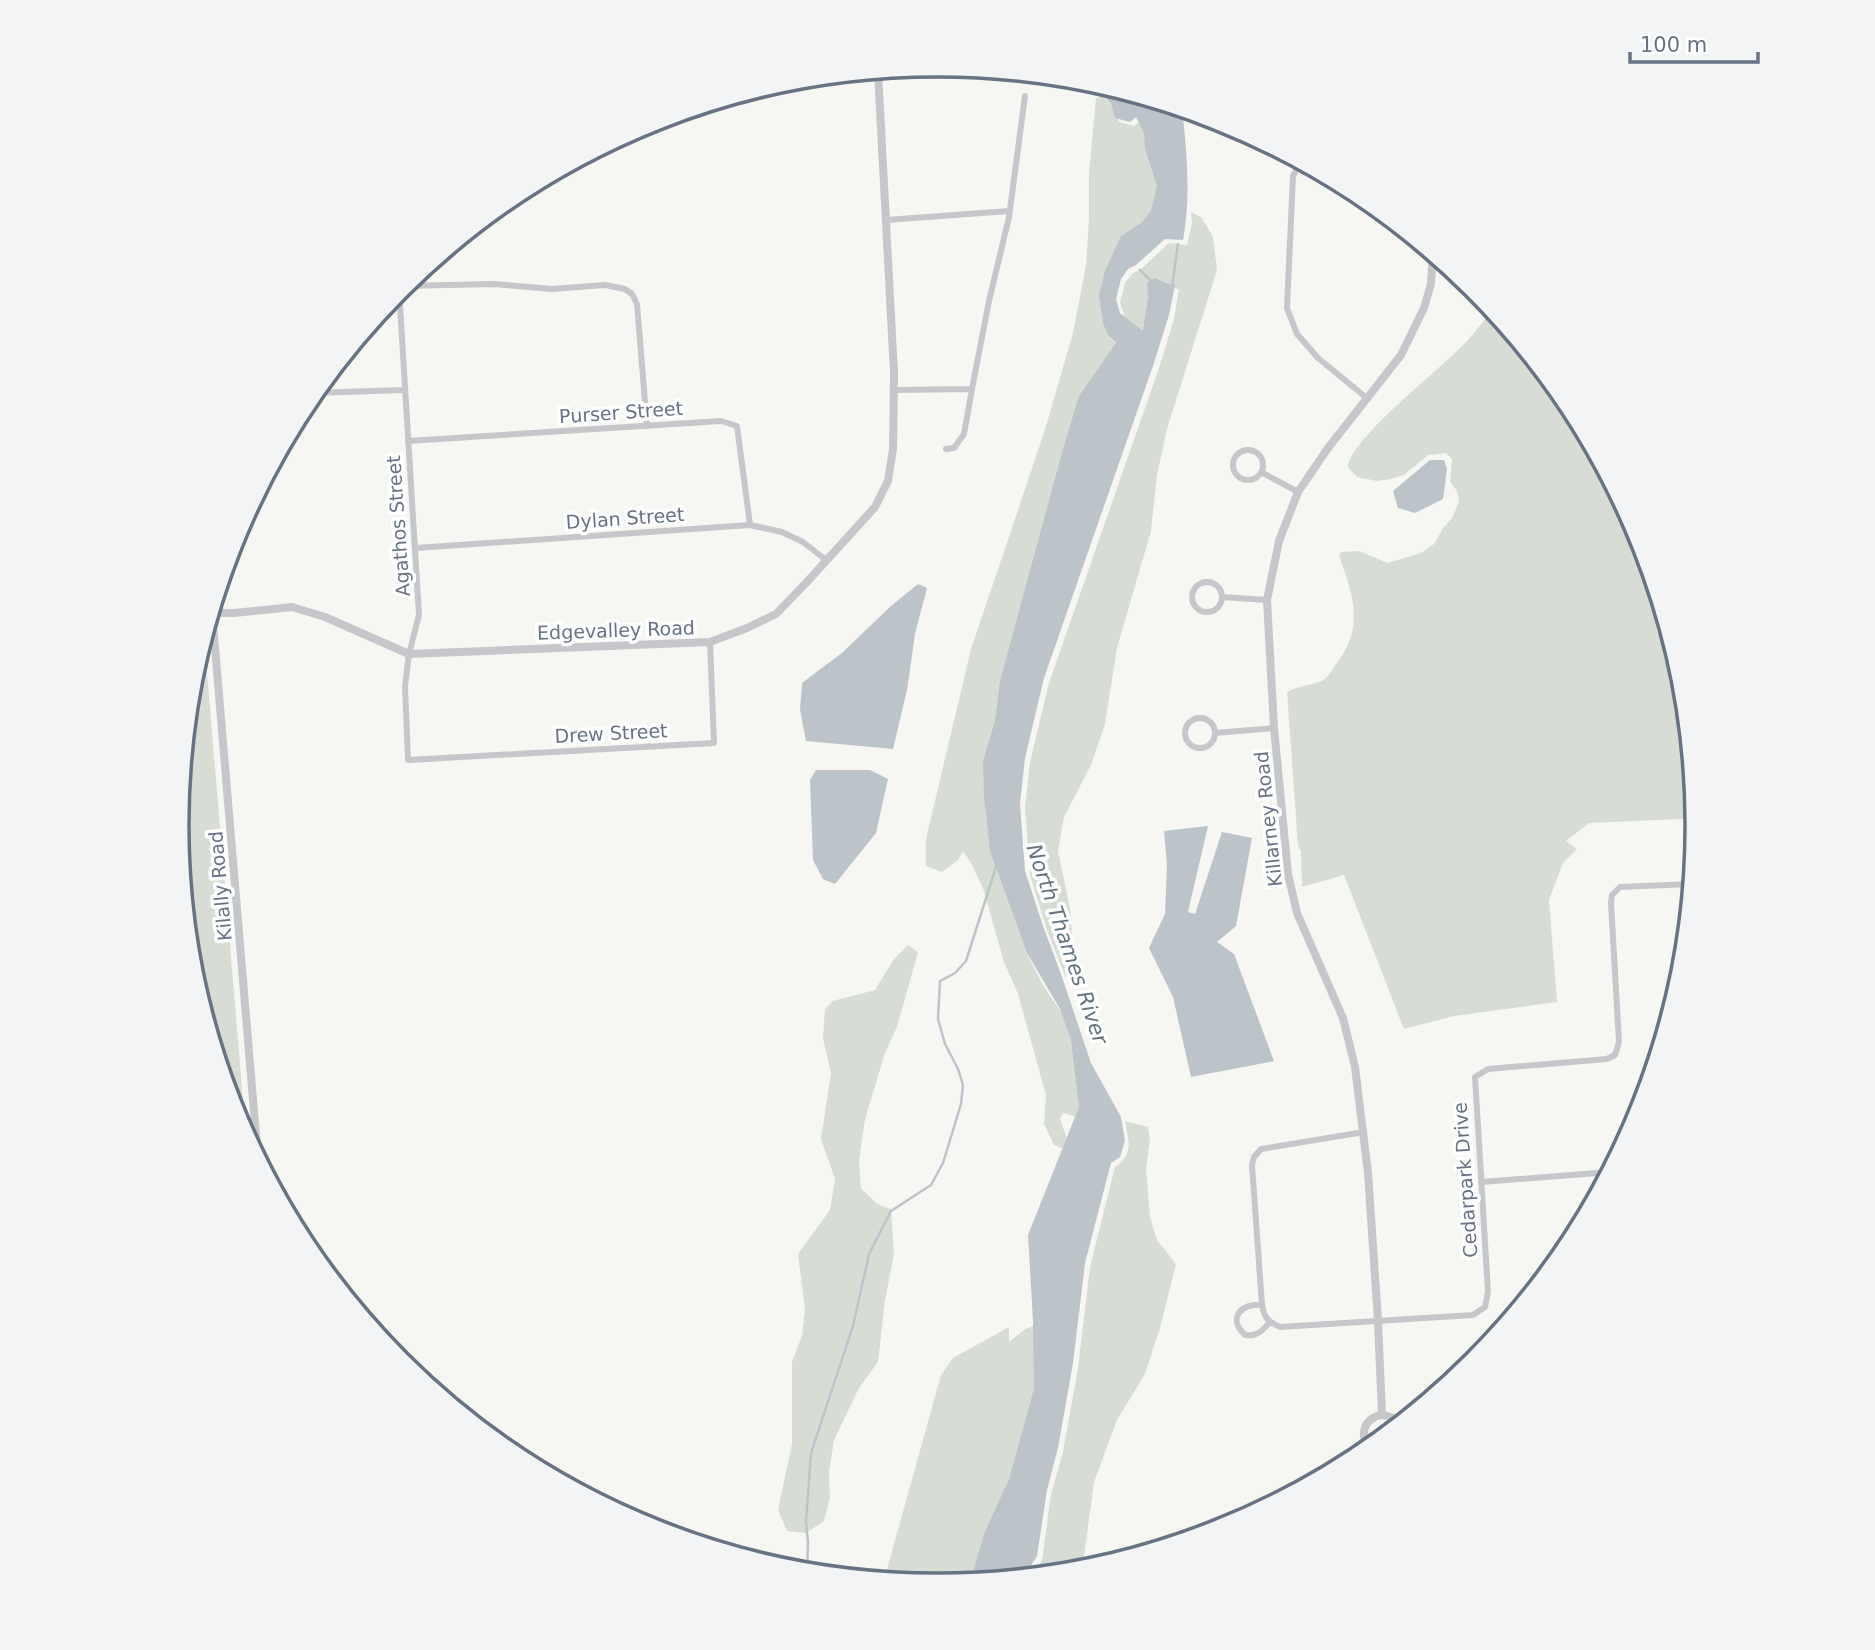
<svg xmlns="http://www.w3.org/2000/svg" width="1875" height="1650" viewBox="0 0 1875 1650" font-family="'DejaVu Sans',sans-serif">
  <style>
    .green { fill: #d7ddd4 }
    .water { fill: #bcc4ca }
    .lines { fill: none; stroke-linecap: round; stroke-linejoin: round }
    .stream { stroke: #bcc4ca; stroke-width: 2.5 }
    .minor { stroke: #c5c7cb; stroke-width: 6 }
    .tertiary { stroke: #c5c7cb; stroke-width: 8 }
    .labels { text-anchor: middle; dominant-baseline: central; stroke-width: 7; stroke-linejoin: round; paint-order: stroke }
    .street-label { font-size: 19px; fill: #677383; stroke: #fff }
    .water-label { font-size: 21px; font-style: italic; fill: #63747f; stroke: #fff }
    .rim { fill: none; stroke: #677383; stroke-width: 3.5 }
  </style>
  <rect width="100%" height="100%" fill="#f6f6f3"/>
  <path class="green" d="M1103,96L1114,108L1119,122L1134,126L1140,121L1148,137L1161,190L1154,215L1124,240L1106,327L1112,340L1119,347L985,800L992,856L1029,958L1044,987L1063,1015L1073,1045L1082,1110L1077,1117L1063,1113L1060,1119L1069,1145L1067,1150L1054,1145L1044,1124L1046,1095L1018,994L1004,962L983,888L971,863L963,851L958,860L942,872L926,866V839L971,649L1044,433L1073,333L1086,265L1089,220V173L1096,98Z
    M1191,212L1202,218L1213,237L1217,270L1167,429L1157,475L1151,531L1117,648L1105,724L1091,765L1064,817L1058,851L1070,909L1072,933L1066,978L1047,930L1030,875L1025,808L1030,762L1049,683L1159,368L1174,319L1179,289L1172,288L1147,335L1125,317L1120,303L1125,283L1133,273L1140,270L1169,243L1187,245L1192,223Z
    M1493,309L1570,403L1640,534L1683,677L1697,819H1679L1589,823L1566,841L1577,849L1563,863L1549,900L1557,1002L1454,1016L1404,1029L1344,875L1302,887L1301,851L1298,846L1287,692C1300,685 1311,686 1323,680C1328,677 1333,669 1337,663C1365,626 1353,596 1339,555L1342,552L1359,551L1388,563L1421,553L1434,544L1444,527L1452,518L1459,502L1457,491L1450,482L1452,459L1446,453L1428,455L1404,475L1391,479L1377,481L1357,477L1348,467C1349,441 1436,372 1458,350C1471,338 1482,323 1493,309Z
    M204,637L246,1136L235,1116L192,973L177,825L192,676Z
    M908,945L918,952L897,1027L885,1053L865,1119L859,1161L861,1188L877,1204L891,1209L894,1254L885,1300L878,1362L859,1388L834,1440L829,1472L830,1498L824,1521L806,1533L787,1531L778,1510L792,1444V1362L802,1336L805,1309L798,1254L830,1210L835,1179L821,1139L831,1073L823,1038L825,1009L833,1001L875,990L894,959Z
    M1125,1121L1148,1127L1150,1139L1146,1169L1150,1217L1157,1240L1176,1264L1160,1328L1145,1374L1117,1420L1094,1482L1082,1571L1032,1576L1042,1560L1051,1494L1063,1452L1078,1368L1090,1267L1115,1167C1134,1155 1129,1141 1125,1121Z
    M1036,1325L1037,1393L1032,1414L974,1582L937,1585L884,1580L941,1375L953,1358L1009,1327V1342L1025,1329Z"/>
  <path class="water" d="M1101,84L1182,109C1187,152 1191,197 1183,240L1165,239L1136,265L1128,269L1121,279L1116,299L1120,313L1143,331L1148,297L1147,282L1155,278L1168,284L1175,285L1169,315L1154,363L1044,678L1025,758L1020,804L1025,871L1043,926L1061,974L1091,1063L1121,1117L1125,1141L1120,1157L1111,1163L1085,1263L1073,1363L1058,1448L1047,1490L1037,1556L1027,1572L1022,1577L970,1582L984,1534L1009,1479L1034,1389L1033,1321L1028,1235L1079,1107L1071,1040L1060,1009L1027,953L990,851L984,796L983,761L995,721L1000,681L1063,449L1079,396L1116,343L1108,335L1103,323L1099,295L1105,271L1121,236L1141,223L1151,211L1157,186L1145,149L1144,133L1136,117L1130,122L1115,118L1111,104L1100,92Z
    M1430,460H1444L1447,469L1443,499L1415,513L1398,508L1393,491Z
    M918,584L927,588L915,634L907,690L893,749L806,741L800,710L802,683L843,652L891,606Z
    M816,770H870L888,779L876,833L835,884L823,879L813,860L810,780Z
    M1208,826L1188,912L1195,914L1222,832L1252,838L1236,926L1217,942L1234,954L1274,1061L1191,1077L1173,997L1149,948L1165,914L1167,865L1164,831Z"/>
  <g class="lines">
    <path class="stream" d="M1140,270L1152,282
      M1172,288L1178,244
      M807,1572L808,1542L806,1521L811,1453L853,1326L869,1254L891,1211L931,1185L943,1163L961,1104L963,1085L958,1069L945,1044L938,1019L940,981L955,973L966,961L996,867"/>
    <path class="minor" d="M1301,161L1293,176L1287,308L1297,334L1318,358L1368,399
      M886,220L1009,211
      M402,286L494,284L552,289L605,285L625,289L632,294L637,304L647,426
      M399,289L419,615L409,654L405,686L408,760L714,743L710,642
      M894,390L972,389L989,301L1009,217L1025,96
      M313,393L404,390
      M408,441L721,421L737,426L750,525
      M946,449L954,448L964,434L972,389
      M1233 465a15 15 0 1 1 30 0a15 15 0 1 1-30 0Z
      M1261,472L1298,492
      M416,548L750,525L782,532L803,542L826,560
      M1192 597a15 15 0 1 1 30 0a15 15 0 1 1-30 0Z
      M1222,597L1267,600
      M1185 733a15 15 0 1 1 30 0a15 15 0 1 1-30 0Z
      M1215,733L1274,728
      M1364,1132L1261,1149L1254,1157L1252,1165L1262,1305C1264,1318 1269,1322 1280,1327L1473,1315L1485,1307L1488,1292L1475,1077L1488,1069L1607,1059L1615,1055L1619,1042L1611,903L1612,895L1620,887L1692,884
      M1481,1182L1610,1172
      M1262,1305C1241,1303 1227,1318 1245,1335C1257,1337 1262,1331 1270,1322"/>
    <path class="tertiary" d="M212,611L258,1159
      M211,613H234L292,607L325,617L409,654L710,642L747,628L776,614L806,583L875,507L888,481L893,449L894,373L878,71
      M1382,1415L1378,1320L1368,1173L1355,1067L1343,1018L1297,913L1288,874L1274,728L1267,600L1279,541L1298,492L1328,448L1401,355L1424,308L1431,284L1433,253
      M1370,1449C1351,1426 1381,1402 1400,1424"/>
  </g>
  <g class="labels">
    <g class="street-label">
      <text transform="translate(621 412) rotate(-4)">Purser Street</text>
      <text transform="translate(625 518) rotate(-4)">Dylan Street</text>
      <text transform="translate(398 526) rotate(-94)">Agathos Street</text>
      <text transform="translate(616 630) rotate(-2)">Edgevalley Road</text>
      <text transform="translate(611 733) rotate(-3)">Drew Street</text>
      <text transform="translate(1268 819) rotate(-96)">Killarney Road</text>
      <text transform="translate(220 886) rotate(-95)">Kilally Road</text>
      <text transform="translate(1465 1180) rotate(-94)">Cedarpark Drive</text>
    </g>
    <g class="water-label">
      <text transform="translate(1067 944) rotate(71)">North Thames River</text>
    </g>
  </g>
  <path d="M0 0H1875V1650H0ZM189 825a748 748 0 1 1 1496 0a748 748 0 1 1-1496 0Z" fill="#f3f4f5" fill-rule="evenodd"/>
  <path class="rim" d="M189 825a748 748 0 1 1 1496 0a748 748 0 1 1-1496 0Z"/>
  <path d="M1630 52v10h128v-10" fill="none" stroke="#677383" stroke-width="3.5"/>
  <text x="1640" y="52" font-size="21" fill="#677383" stroke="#ffffff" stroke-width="5" paint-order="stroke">100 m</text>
</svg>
